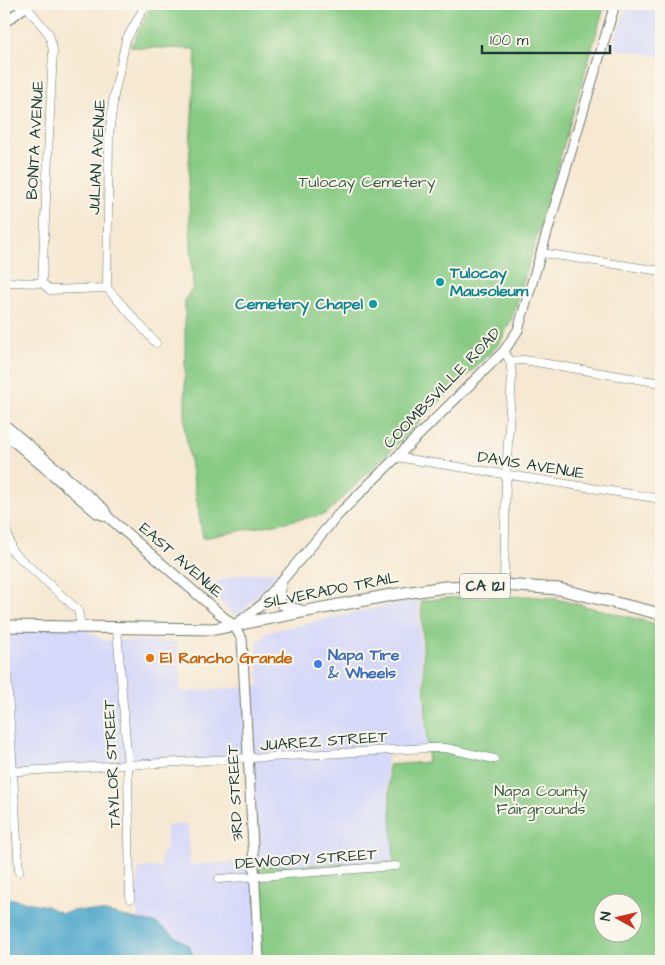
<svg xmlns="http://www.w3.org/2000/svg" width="665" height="965" viewBox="0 0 665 965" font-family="'Architects Daughter',sans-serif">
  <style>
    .built { fill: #d5d8f9 }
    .green { fill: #87ca83; stroke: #53845c; fill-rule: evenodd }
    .water { fill: #4fa8cc; stroke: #377280 }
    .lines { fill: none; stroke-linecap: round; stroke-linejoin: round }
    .minor-casing { stroke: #6a796b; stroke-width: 9 }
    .tertiary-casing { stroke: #6a796b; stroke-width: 11 }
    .primary-casing { stroke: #6a796b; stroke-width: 13 }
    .minor { stroke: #fff; stroke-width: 8 }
    .tertiary { stroke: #fff; stroke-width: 9 }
    .primary { stroke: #fff; stroke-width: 11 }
    .culture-dot { fill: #0f9aa8; stroke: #fbf7ec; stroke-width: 2 }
    .food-dot { fill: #e8710a; stroke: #fbf7ec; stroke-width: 2 }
    .shop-dot { fill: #3f7fe0; stroke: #fbf7ec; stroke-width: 2 }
    .labels { text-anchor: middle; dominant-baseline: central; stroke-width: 4; stroke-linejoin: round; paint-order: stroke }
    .shield { fill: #fbf7ec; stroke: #61756b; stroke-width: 1 }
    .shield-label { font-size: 15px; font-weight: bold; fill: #1f3d34 }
    .street-label { font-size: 16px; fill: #1f3d34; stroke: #fbf7ec }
    .park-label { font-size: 16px; fill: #396048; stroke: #fbf7ec }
    .culture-label { font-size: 16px; font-weight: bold; fill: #0d838f; stroke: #fbf7ec; text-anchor: start }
    .shop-label { font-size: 16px; font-weight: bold; fill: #366cbe; stroke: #fbf7ec; text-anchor: start }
    .food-label { font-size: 16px; font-weight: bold; fill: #c56008; stroke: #fbf7ec; text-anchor: start }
  </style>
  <rect width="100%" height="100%" fill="#fbf7ec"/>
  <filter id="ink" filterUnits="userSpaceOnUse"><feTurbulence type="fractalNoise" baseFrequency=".02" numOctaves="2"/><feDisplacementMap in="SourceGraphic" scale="10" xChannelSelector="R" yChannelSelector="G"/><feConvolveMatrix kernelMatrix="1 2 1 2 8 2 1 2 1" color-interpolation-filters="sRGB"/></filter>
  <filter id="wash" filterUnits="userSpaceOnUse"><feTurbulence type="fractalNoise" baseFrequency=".0096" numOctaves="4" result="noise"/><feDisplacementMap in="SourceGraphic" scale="20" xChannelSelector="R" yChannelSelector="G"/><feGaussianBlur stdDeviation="1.12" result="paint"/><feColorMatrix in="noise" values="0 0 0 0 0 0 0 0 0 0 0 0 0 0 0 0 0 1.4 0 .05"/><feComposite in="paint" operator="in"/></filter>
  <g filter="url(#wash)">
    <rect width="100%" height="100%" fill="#f6e8d2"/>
    <path class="built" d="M628,4H661V56L612,48Z
      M273,571L279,572L251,601L241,615L233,614L206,587L231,576Z
      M418,599L427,748L389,751L386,764L394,863L259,961H196L189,946L157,924L137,919L138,868L161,867V855L167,848L166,826L188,824L191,865L253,861L249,759L12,772L9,716H4V626L81,627L103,640L177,642L181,692L259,686L257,643L267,632Z"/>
    <path class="green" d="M152,4H605L520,294L511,320L500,343L326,514L203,538L185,431V299L193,288L188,180L196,49L131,47Z
      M661,158V204L655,203Z
      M529,596L557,599L661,625V961H259L254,867L394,862L388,765L428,762L421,601L447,598ZM602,902H632V932H602Z"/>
    <path class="water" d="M4,897L46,906L62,913L77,910L106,912L157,924L189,946L196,961H4Z"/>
  </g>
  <g filter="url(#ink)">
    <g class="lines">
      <defs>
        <path id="minor" d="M26,6L49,34L53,50L42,283
          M542,253L661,271
          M4,282L42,283L50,290L107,288
          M107,288L109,135L114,95L126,40L146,4
          M107,288L156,343
          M504,351L510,361L512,376L506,476L504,585
          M510,361L524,360L661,383
          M396,457L661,499
          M4,521L11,548
          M4,544L78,610L81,627
          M4,626L19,872
          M117,629L128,767L130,899
          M4,772L427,748H446L494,759
          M219,879L396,866"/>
        <path id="tertiary" d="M4,23L29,4
          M4,424L104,509L108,517
          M4,433L97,513L108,517L234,626L242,639L259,961
          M281,584L279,595L282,605L302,610
          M236,624L260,606L338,515L504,351L518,330L615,4"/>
        <path id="primary" d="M4,626L214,629L391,595L445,587L504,585L559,589L661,614"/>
      </defs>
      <use href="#minor" class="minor-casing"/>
      <use href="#tertiary" class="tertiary-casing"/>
      <use href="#primary" class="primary-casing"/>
      <use href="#minor" class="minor"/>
      <use href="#tertiary" class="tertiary"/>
      <use href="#primary" class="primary"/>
    </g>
  </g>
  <g class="culture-dot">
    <circle cx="440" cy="282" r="5"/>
    <circle cx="373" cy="304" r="5"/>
  </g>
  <circle class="food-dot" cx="150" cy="658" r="5"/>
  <circle class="shop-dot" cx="318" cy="664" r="5"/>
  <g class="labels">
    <rect class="shield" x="460" y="573.5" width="50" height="25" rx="4"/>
    <g class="shield-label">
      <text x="485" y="586">CA 121</text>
    </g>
    <g class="street-label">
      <text transform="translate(35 140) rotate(-87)">BONITA AVENUE</text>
      <text transform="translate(97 157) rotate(-87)">JULIAN AVENUE</text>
      <text transform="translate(442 388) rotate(-46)">COOMBSVILLE ROAD</text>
      <text transform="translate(531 465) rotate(9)">DAVIS AVENUE</text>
      <text transform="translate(181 560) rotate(41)">EAST AVENUE</text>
      <text transform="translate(331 590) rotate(-11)">SILVERADO TRAIL</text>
      <text transform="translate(324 741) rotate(-4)">JUAREZ STREET</text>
      <text transform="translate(112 764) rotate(-93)">TAYLOR STREET</text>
      <text transform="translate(235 793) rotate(-93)">3RD STREET</text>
      <text transform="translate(306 859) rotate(-4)">DEWOODY STREET</text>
    </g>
    <g class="park-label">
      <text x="367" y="182">Tulocay Cemetery</text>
      <text x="541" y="791">Napa County<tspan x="541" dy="18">Fairgrounds</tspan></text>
    </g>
    <g class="culture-label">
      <text x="450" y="273">Tulocay<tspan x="450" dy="18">Mausoleum</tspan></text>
      <text x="363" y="304" text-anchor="end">Cemetery Chapel</text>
    </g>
    <g class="shop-label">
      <text x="328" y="655">Napa Tire<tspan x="328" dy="18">&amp; Wheels</tspan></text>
    </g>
    <g class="food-label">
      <text x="160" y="658">El Rancho Grande</text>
    </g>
  </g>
  <rect width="665" height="965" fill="none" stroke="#fbf7ec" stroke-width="20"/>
  <g transform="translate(618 918) rotate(278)"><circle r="24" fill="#fbf7ec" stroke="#a3ada2"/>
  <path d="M0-4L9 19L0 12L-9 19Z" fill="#c8321e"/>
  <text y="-8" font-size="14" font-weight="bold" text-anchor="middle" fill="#1f3d34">N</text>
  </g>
  <path d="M482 45v8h128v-8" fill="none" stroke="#1f3d34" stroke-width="2.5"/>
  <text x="490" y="45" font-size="15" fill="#1f3d34" stroke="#fbf7ec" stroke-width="4" paint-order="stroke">100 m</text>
</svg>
